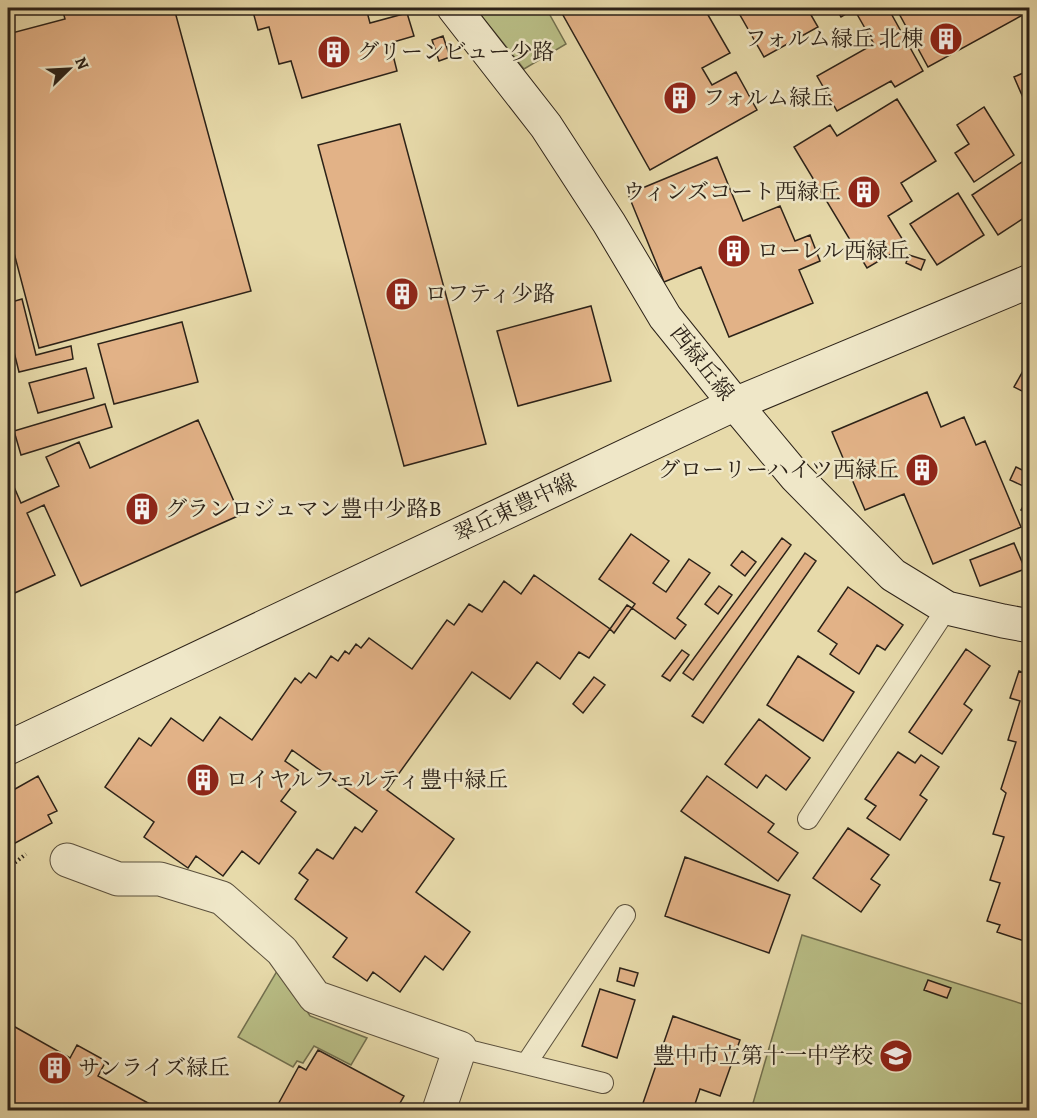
<svg xmlns="http://www.w3.org/2000/svg" width="1037" height="1118" viewBox="0 0 1037 1118" font-family="Alegreya,'Noto Serif JP',serif">
  <style>
    .green { fill: #b9be86; stroke: #72704f; stroke-width: 1.5 }
    .building { fill: #e2b287; stroke: #2c2218; stroke-width: 1.5 }
    .lines { fill: none; stroke-linecap: round; stroke-linejoin: round }
    .lane-casing { stroke: #5b503c; stroke-width: 22 }
    .street-casing { stroke: #5b503c; stroke-width: 35 }
    .secondary-casing { stroke: #2c2218; stroke-width: 35 }
    .path { stroke: #2c2218; stroke-width: 4; stroke-dasharray: 1.5 3; stroke-linecap: butt }
    .lane { stroke: #efe7c8; stroke-width: 20 }
    .street { stroke: #efe7c8; stroke-width: 33 }
    .secondary { stroke: #efe7c8; stroke-width: 33 }
    .labels { text-anchor: middle; dominant-baseline: central; stroke-width: 5; stroke-linejoin: round; paint-order: stroke }
    .poi-label { font-size: 22px; fill: #2c2218; stroke: #efe7c8; text-anchor: start }
    .street-label { font-size: 22px; fill: #2c2218; stroke: #efe7c8 }
  </style>
  <rect width="100%" height="100%" fill="#e7daaa"/>
  <filter id="stains"><feTurbulence type="fractalNoise" baseFrequency=".00333" numOctaves="4"/><feColorMatrix values="0 0 0 0 .2 0 0 0 0 .09 0 0 0 0 .02 0 0 0 .5 -.17"/></filter>
  <radialGradient id="worn" r=".72"><stop offset=".6" stop-color="#630" stop-opacity="0"/><stop offset="1" stop-color="#630" stop-opacity=".3"/></radialGradient>
  <path class="green" d="M475,8H546L566,44L524,69Z
    M802,935L1029,1006V1110H751Z
    M277,971L286,978L310,1016L367,1038L351,1065L314,1046L303,1063L297,1061L293,1067L238,1037Z"/>
  <path class="building" d="M62,8H174L251,291L39,348L8,230V34L65,19Z
    M252,8H366L370,23L407,13L414,36L390,43L397,71L302,98L291,61L279,64L269,27L258,30Z
    M559,8H704L730,53L702,68L712,85L736,72L757,110L650,170Z
    M736,8H807L818,27L764,57Z
    M836,8H888L923,71L895,87L891,81L837,111L817,76L874,44L854,9L841,17Z
    M896,8H1030V11L928,67Z
    M443,36L450,57L439,61L432,40Z
    M1030,70V100L1025,102L1014,77Z
    M897,99L936,161L901,183L912,201L888,216L906,245L867,268L794,147L830,125L837,136Z
    M984,107L1014,155L974,182L955,153L969,144L957,125Z
    M400,124L486,444L404,466L318,145Z
    M717,157L743,221L780,206L795,241L810,235L820,261L799,270L813,303L729,337L701,267L664,282L628,194Z
    M1025,160L1030,167V214L998,235L972,195Z
    M958,193L984,235L937,265L910,224Z
    M909,255L925,260L921,270L906,263Z
    M22,299L36,355L71,346L73,359L19,372L8,328V303Z
    M591,306L611,381L518,406L497,331Z
    M182,322L198,382L114,404L98,344Z
    M86,368L94,398L38,413L29,383Z
    M1030,370V395L1014,387L1023,371Z
    M927,392L941,427L964,417L976,445L985,441L1021,527L933,564L904,494L865,510L832,432Z
    M105,404L112,427L21,455L14,431Z
    M198,420L240,515L81,586L44,505L27,513L55,575L8,596V473L21,503L59,486L46,457L79,442L90,468Z
    M1016,467L1030,474V489L1010,480Z
    M1027,500L1030,501V515L1021,510Z
    M631,534L669,561L653,583L666,592L689,559L710,573L677,618L686,625L675,639L632,608L635,604L599,579Z
    M782,538L791,545L693,680L683,673Z
    M1014,543L1025,569L980,586L970,560Z
    M742,551L756,562L745,576L731,565Z
    M805,553L816,561L703,723L692,716Z
    M534,575L610,629L589,658L579,652L560,679L537,662L510,699L472,672L387,790L454,839L416,892L470,932L443,970L425,956L400,992L373,972L367,981L333,957L347,938L295,899L308,880L299,873L317,849L333,859L355,827L362,832L377,811L292,750L285,761L302,773L281,801L296,812L259,864L242,851L223,876L196,856L188,868L144,837L154,822L105,787L139,738L151,746L171,718L203,741L220,717L252,740L295,678L301,683L309,673L316,678L331,656L338,661L345,651L349,654L356,644L361,648L369,638L412,669L447,620L454,625L469,604L482,612L504,581L521,594Z
    M719,586L732,595L718,614L705,604Z
    M848,587L903,625L885,650L877,645L859,674L830,654L837,644L818,631Z
    M627,605L632,608L614,633L610,629Z
    M966,649L990,666L964,704L972,710L942,754L909,732Z
    M682,650L689,655L670,681L662,676Z
    M798,656L854,692L823,741L767,705Z
    M1019,671L1030,675V943L997,932L1000,925L987,921L1000,883L990,880L1004,837L993,834L1006,793L1001,789L1016,742L1008,740L1020,701L1010,698Z
    M594,677L605,685L583,713L573,704Z
    M759,719L810,758L786,790L766,775L757,788L725,764Z
    M898,752L915,763L921,755L939,767L920,795L927,800L900,840L867,818L876,806L865,799Z
    M38,776L57,811L48,815L52,823L8,847V793Z
    M707,776L774,824L768,832L798,853L778,881L681,811Z
    M848,828L889,855L871,879L880,885L861,912L813,878Z
    M685,857L790,895L769,953L665,916Z
    M620,968L638,973L634,986L617,981Z
    M928,980L951,988L947,998L924,990Z
    M600,989L635,1000L617,1058L582,1046Z
    M673,1016L740,1040L720,1096L700,1089L693,1110H654L642,1106Z
    M8,1023L70,1058L77,1045L106,1061L98,1076L161,1110H8Z
    M318,1050L404,1096L396,1110H275L299,1066L306,1070Z"/>
  <g class="lines">
    <defs>
      <path id="lane" d="M808,819L947,608
        M460,1048L603,1083
        M526,1064L625,915"/>
      <path id="street" d="M67,860L118,879H160L222,898L282,951L315,997L460,1048L439,1110"/>
      <path id="secondary" d="M454,8L546,126L609,223L665,317L735,404L796,477L893,575L947,608L1003,621L1030,626
        M8,748L735,404L1030,281"/>
    </defs>
    <use href="#lane" class="lane-casing"/>
    <use href="#street" class="street-casing"/>
    <use href="#secondary" class="secondary-casing"/>
    <path class="path" d="M8,868L26,854"/>
    <use href="#lane" class="lane"/>
    <use href="#street" class="street"/>
    <use href="#secondary" class="secondary"/>
  </g>
  <defs>
    <symbol id="building-disc" viewBox="-11 -11 22 22"><circle r="9.5" fill="#8f2418" stroke="#efe7c8"/><path d="M-4-6H4V6H1V3H-1V6H-4ZM-2.5-4.3h1.7v1.8h-1.7ZM.8-4.3h1.7v1.8H.8ZM-2.5-1h1.7V.8h-1.7ZM.8-1h1.7V.8H.8Z" fill="#fff"/></symbol>
    <symbol id="school-disc" viewBox="-11 -11 22 22"><circle r="9.5" fill="#8f2418" stroke="#efe7c8"/><path d="M0-5L7-2L0 1L-7-2ZM-4 1L0 2.5L4 1V4Q0 6-4 4Z" fill="#fff"/></symbol>
  </defs>
  <g fill-rule="evenodd">
    <use href="#building-disc" x="927" y="20" width="38" height="38"/>
    <use href="#building-disc" x="315" y="33" width="38" height="38"/>
    <use href="#building-disc" x="661" y="79" width="38" height="38"/>
    <use href="#building-disc" x="845" y="173" width="38" height="38"/>
    <use href="#building-disc" x="715" y="232" width="38" height="38"/>
    <use href="#building-disc" x="383" y="275" width="38" height="38"/>
    <use href="#building-disc" x="903" y="451" width="38" height="38"/>
    <use href="#building-disc" x="123" y="490" width="38" height="38"/>
    <use href="#building-disc" x="184" y="761" width="38" height="38"/>
    <use href="#school-disc" x="877" y="1037" width="38" height="38"/>
    <use href="#building-disc" x="36" y="1049" width="38" height="38"/>
  </g>
  <g class="labels">
    <g class="poi-label">
      <text x="923" y="39" text-anchor="end">フォルム緑丘 北棟</text>
      <text x="357" y="52">グリーンビュー少路</text>
      <text x="703" y="98">フォルム緑丘</text>
      <text x="841" y="192" text-anchor="end">ウィンズコート西緑丘</text>
      <text x="757" y="251">ローレル西緑丘</text>
      <text x="425" y="294">ロフティ少路</text>
      <text x="899" y="470" text-anchor="end">グローリーハイツ西緑丘</text>
      <text x="165" y="509">グランロジュマン豊中少路B</text>
      <text x="226" y="780">ロイヤルフェルティ豊中緑丘</text>
      <text x="873" y="1056" text-anchor="end">豊中市立第十一中学校</text>
      <text x="78" y="1068">サンライズ緑丘</text>
    </g>
    <g class="street-label">
      <text transform="translate(702 363) rotate(52)">西緑丘線</text>
      <text transform="translate(515 508) rotate(-25)">翠丘東豊中線</text>
    </g>
  </g>
  <rect width="1037" height="1118" fill="none" stroke="#e7daaa" stroke-width="30"/>
  <rect x="9" y="9" width="1019" height="1100" fill="none" stroke="#2c2218" stroke-width="3"/>
  <rect x="15" y="15" width="1007" height="1088" fill="none" stroke="#2c2218" stroke-width="1.5"/>
  <g transform="translate(69 69) rotate(66)" stroke="#efe7c8" stroke-width="4.5" paint-order="stroke">
  <path d="M0-4.5L10 22L0 15L-10 22Z" fill="#2c2218"/>
  <text y="-9" font-size="16" font-weight="bold" text-anchor="middle" fill="#2c2218">N</text>
  </g>
  <rect width="100%" height="100%" filter="url(#stains)"/>
  <rect width="100%" height="100%" fill="url(#worn)"/>
</svg>
